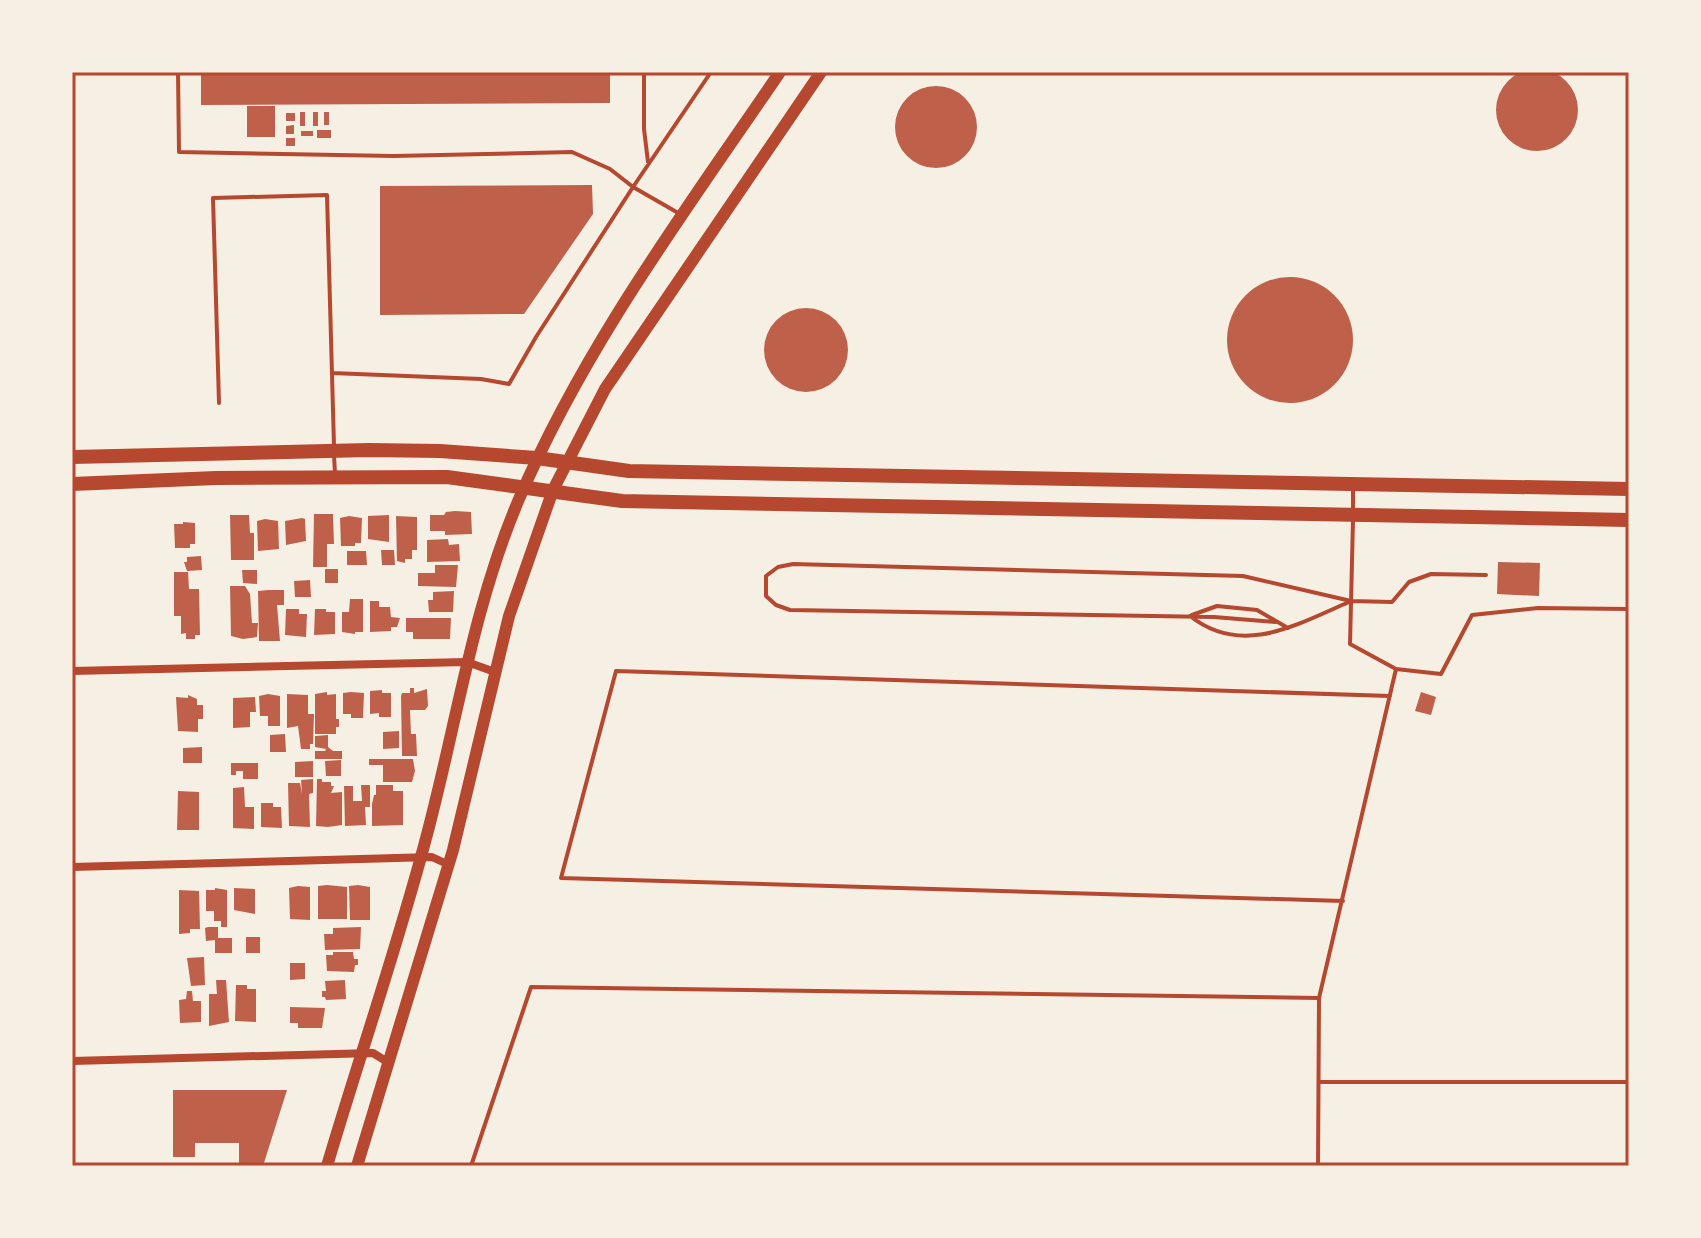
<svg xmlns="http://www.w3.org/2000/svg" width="1701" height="1238" viewBox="0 0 1701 1238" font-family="Spectral,serif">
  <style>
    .building { fill: #bf614a }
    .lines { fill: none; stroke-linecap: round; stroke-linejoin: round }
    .service { stroke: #b5482f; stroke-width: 4 }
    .minor { stroke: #b5482f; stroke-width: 8 }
    .secondary { stroke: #b5482f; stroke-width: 12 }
    .primary { stroke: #b5482f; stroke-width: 14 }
    .neatline { fill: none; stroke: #b5482f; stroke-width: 3 }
  </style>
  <rect width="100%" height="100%" fill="#f6efe4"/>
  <path class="building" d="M1496 110a41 41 0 1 1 82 0a41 41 0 1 1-82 0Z
    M201,72H610V103L201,105Z
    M895 127a41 41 0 1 1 82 0a41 41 0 1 1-82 0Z
    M247,106H275V137H247Z
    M300,112H305V126H300Z
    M313,112H318V126H313Z
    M324,112H329V125H324Z
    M286,113H295V121H286Z
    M294,125V134H286V126Z
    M317,130H331V138H317Z
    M301,131H313V136H301Z
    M286,138H295V146H286Z
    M592,185L593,214L524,314L380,315V186Z
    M1227 340a63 63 0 1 1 126 0a63 63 0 1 1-126 0Z
    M764 350a42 42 0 1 1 84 0a42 42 0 1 1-84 0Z
    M455,511L471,512L472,534L445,535V531H430V515H444L446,512Z
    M314,514H333L334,544H327V567H313Z
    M230,515H249L250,533H254V560H231Z
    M389,515V542L368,539V516Z
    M349,516L362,518L361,543H355V546H341L340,518Z
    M396,516L417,517V550H412V559H405V563L397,561Z
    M302,518L305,519L306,541L286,545L285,521Z
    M265,519L278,521L279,549L258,551L257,521Z
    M183,522L195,523V544H190V548H175L174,524H183Z
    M448,539L449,545L459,544L460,561L427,562V540Z
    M381,550H394L395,565H382Z
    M347,551H366L367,565H347Z
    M201,556L202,570L187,571L184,562H187V557Z
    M1498,562L1540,563L1539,596L1497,594Z
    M435,565H458L456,587L418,586V573H435Z
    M325,569H338V583H325Z
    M242,570H257V584L243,583Z
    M174,572H188L189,589H199L200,635H195V639H186V633L181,634V616H174Z
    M310,580L311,597H295L294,581Z
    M230,586H245L250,594L252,623H258L257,637L243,639L231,636Z
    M269,590H284V605H277L280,641H259L258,591Z
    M454,591L453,612H429L428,600H433V592Z
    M350,599H363V632H355V634L342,632V612H349Z
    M370,601H379V607H390L391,617L400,618L397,627H391V631L370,632Z
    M286,609H299V614H307L306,637L285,635Z
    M315,609H326V612H335V634L314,635Z
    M406,618H451L450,639H413V632H406Z
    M410,688H414V693L427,689L428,706L425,710H410L411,734H416L417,756H402L401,696L402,693H410Z
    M382,690V693H391V717H379V713L370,714V691Z
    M327,692V695L336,694V719H339V727H336V734H315V694Z
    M351,692L364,693L363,718H351V714H343V693Z
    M1421,692L1436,697L1431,715L1415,711Z
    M268,694L280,696V726H268V716H260L259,696Z
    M287,694L308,695V714H314L313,744H310V749H301L298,726L287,728Z
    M188,695L197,699V705H203V719H198V732L178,731L176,697L188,698Z
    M255,697L256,712H250V727L233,728V698Z
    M399,731V748L383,749V732Z
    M285,734L286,752H270V735Z
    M328,735V747L333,751H342V759H315V751H325L326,749L315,747V736Z
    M202,747V763H183V748Z
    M369,759H413L415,771L412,782H383V765H369Z
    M341,760V776H326L325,761Z
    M313,761V777H295V762Z
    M231,763H258V779H243V771H236V775H231Z
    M313,779V793L309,794L310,827L289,826L288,783H300L302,794L301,780Z
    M317,779H322V782H331V786H334L331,793L342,792V825L328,827L316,826Z
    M361,785H370V807H365L366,825L345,826L344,786H353V801H362Z
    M376,785H393V791H403V825L372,826V804L374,795H376Z
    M244,787L245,807H254V829L233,828V788Z
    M178,791L199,792V830H177Z
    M261,803H273V807H281L282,828L261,827Z
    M327,885L347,887V919H318V886Z
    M358,885L370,887V920H350L349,886Z
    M298,886L310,887V920L290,919L289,888Z
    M215,888L227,890V927H221V921H214V911H206V890H215Z
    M234,888L255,889V914L234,910Z
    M179,890L199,891L200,929H190V933L179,934Z
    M208,927H218V938H232V953H215V940L206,941L205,928Z
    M361,927L360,949L325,950L324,934H333V928Z
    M246,937H260V953H246Z
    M333,952H353L354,959H358V965H355L354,972L327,971L326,955H333Z
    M204,957L205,985L191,986L187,958Z
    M290,963H305V979L290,980Z
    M216,980H226L229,1022L209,1026V994H217Z
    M345,980L346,999L326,1000L325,997H322V991H326L325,981Z
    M236,985H247V989H256V1022L235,1021Z
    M187,991H192L193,1001H201V1022L180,1023L179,1000L186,999Z
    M290,1007L325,1008L322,1028H298V1023H290Z
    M173,1090H287L263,1166H239V1143H195V1157H173Z"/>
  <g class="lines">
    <path class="service" d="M178,72L179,152L394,156L572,152L610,169L633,187L711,72
      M644,72V129L648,162
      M332,373L481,379L509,384L536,337L633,187L680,214
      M219,403L213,198L327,195L334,446
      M334,455L335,474
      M1353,511V488
      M1192,615L1217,606L1257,610L1288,628
      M1190,616C1242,657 1296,625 1349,602
      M1275,622L1214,617L790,610L776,605L766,596V576L778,567L793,564L1243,576L1351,601L1392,602L1409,582L1431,574L1486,575
      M1396,669L1441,674L1472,615L1538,608L1629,609
      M1343,901L561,878L616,671L1390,696
      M1319,1082H1629
      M471,1166L531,987L1319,998L1396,669L1350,644L1353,520
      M1318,1166L1319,998"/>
    <path class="minor" d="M72,671L467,662L495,672
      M72,867L432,857L447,864
      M72,1061L373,1053L389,1063"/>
    <path class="secondary" d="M327,1166C359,1058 396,951 425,842C456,728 472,609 519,499C585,345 686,210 780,72
      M357,1166L453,850L509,616L553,490L605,389L821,72"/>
    <path class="primary" d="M72,457L369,450L440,451L537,458L629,471L1629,489
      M72,484L216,478L447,477L622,501L1629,520"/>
  </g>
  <rect width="1701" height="1238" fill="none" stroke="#f6efe4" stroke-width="148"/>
  <rect x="74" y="74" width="1553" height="1090" class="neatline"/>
</svg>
